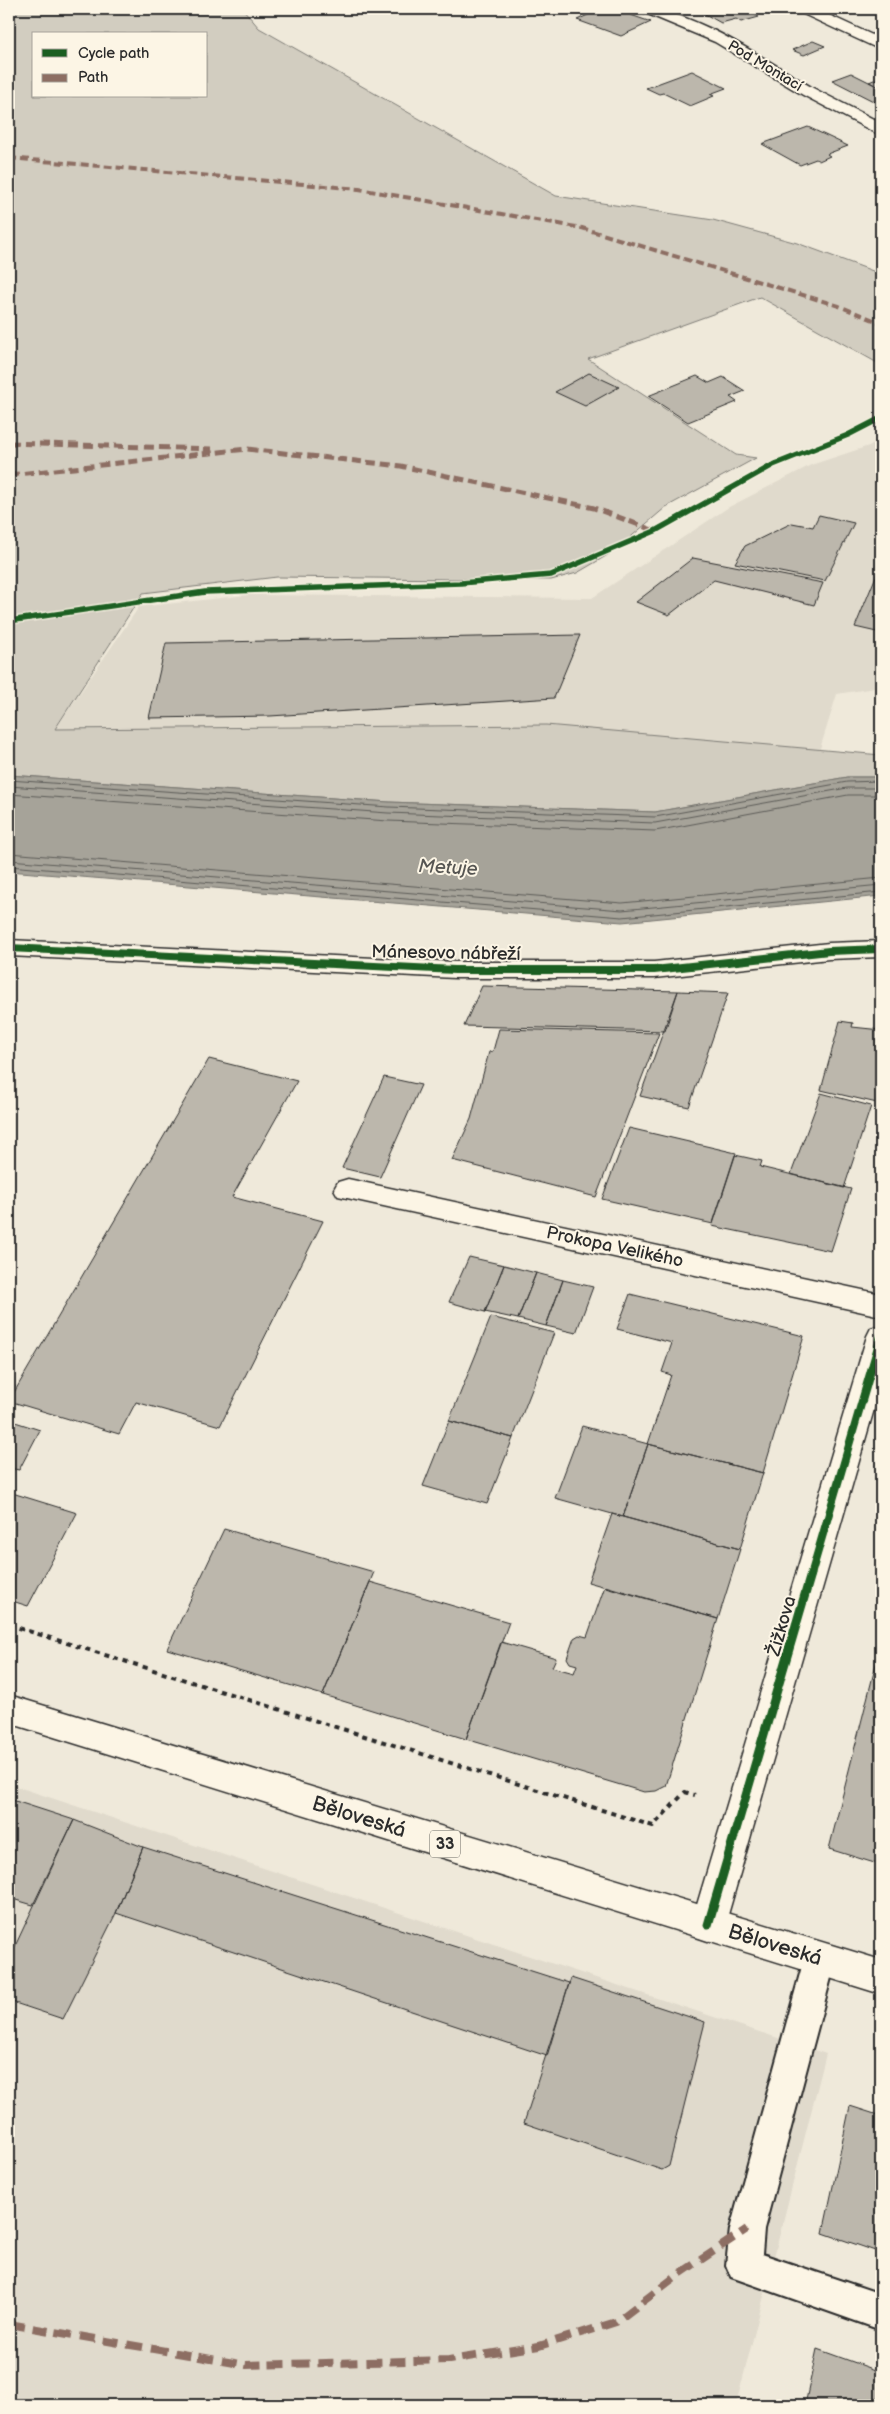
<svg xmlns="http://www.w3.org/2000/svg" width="890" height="2414" viewBox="0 0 890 2414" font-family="'Balsamiq Sans',sans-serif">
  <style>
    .built { fill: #e0dacc }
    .green { fill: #d2cdc0; stroke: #7e7c76; fill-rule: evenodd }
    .water { fill: #a6a399; stroke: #75736d }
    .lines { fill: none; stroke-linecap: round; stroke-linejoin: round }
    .shore { stroke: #5c5b57; stroke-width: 1 }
    .building { fill: #bcb7ac; stroke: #2b2b2b }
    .lane-casing { stroke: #2b2b2b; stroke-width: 4 }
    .street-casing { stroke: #2b2b2b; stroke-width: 3 }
    .primary-casing { stroke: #2b2b2b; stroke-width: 3 }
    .path { stroke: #2b2b2b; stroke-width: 4; stroke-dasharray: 5 5; stroke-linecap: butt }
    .lane { fill: #fcf5e5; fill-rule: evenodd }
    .street { fill: #fcf5e5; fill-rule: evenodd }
    .primary { fill: #fcf5e5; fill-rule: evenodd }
    .quiet-far2 { stroke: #8d6e63; stroke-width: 4; stroke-dasharray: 8 4; stroke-linecap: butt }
    .quiet-far1 { stroke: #8d6e63; stroke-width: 5; stroke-dasharray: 10 5; stroke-linecap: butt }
    .quiet { stroke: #8d6e63; stroke-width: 8; stroke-dasharray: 16 8; stroke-linecap: butt }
    .cycleway-far2-casing { stroke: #fcf5e5; stroke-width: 8 }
    .cycleway-far1-casing { stroke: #fcf5e5; stroke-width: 11 }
    .cycleway-casing { stroke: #fcf5e5; stroke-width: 12 }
    .cycleway-far2 { stroke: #1b5e20; stroke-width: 5.5 }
    .cycleway-far1 { stroke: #1b5e20; stroke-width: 8 }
    .cycleway { stroke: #1b5e20; stroke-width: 9 }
    .labels { text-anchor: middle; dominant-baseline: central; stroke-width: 4; stroke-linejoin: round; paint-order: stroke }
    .far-street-label { font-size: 15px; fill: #2b2b2b; stroke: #fcf5e5 }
    .shield { fill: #fcf5e5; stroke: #6a6863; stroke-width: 1 }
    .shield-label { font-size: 16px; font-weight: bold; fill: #2b2b2b }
    .street-label { font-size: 18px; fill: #2b2b2b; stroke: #fcf5e5 }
    .water-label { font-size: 19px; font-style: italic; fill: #565552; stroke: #fcf5e5 }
    .near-street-label { font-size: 21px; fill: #2b2b2b; stroke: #fcf5e5 }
  </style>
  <rect width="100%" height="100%" fill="#efe9da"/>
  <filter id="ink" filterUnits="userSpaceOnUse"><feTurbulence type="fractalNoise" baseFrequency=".02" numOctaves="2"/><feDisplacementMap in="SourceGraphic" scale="10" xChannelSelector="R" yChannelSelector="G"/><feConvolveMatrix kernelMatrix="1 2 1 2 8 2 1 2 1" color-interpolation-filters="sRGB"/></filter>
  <g filter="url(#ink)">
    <path class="built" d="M881,442V687L837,694L815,765L23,776L139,607L248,595L592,598L729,507L811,465Z
      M9,1784L826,2054L736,2405H9Z"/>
    <path class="green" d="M9,9H243L259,28L556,196L713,220L797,243L881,274V365L760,297L588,359L736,455L756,458L666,507L613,552L577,573L551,580L277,577L143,593L55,729L546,725L881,755V777H847L655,812L389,802L9,775ZM34,34H206V96H34Z"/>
    <path class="water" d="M9,775L389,802L655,812L847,777H881V896L622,922L9,871Z"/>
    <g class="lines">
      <path class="shore" d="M9,780L389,807L655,817L847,782L881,781
        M9,786L388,813L655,823L847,788H881
        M9,794L388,821L655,831L848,795H881
        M9,853L622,903L881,878
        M9,860L622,910L881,885
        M9,866L622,917L881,892"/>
    </g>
    <path class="building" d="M601,9H620L625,13L651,22L621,36L577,20Z
      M696,9H757L762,12L754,14L759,17L741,22L736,19L721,23Z
      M813,41L825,46L804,55L792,50Z
      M692,71L726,88L710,94L714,96L690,106L663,93L659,94L646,88Z
      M851,73L881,88V105L832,80Z
      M881,77V88L869,82Z
      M808,127L848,146L827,154L830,156L819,161L816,159L800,165L762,144Z
      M589,373L619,387L585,406L555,392Z
      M697,376L709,383L723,377L745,391L730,397L737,402L688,422L648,396Z
      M819,515L854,523L825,581L735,563L745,546L792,523L813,527Z
      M693,558L823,583L814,605L714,580L669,615L636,602Z
      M881,564V633L855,627Z
      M580,635L554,698L270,716L149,718L166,643Z
      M482,986L678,991L665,1031L464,1026Z
      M678,991L728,993L689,1107L640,1096Z
      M840,1021L853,1023L852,1027L881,1030V1089L877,1103L821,1090Z
      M499,1029L659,1033L596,1197L452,1160L471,1119L489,1052L493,1051Z
      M209,1059L297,1081L232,1197L323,1221L220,1426L136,1402L119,1434L9,1401Z
      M384,1077L421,1085L380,1177L342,1168Z
      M821,1093L871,1106L844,1188L791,1174Z
      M629,1128L736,1153L713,1224L602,1199Z
      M735,1155L762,1161L760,1167L851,1189L831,1251L712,1226Z
      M469,1257L504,1265L485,1312L449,1302Z
      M504,1265L536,1273L518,1319L485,1312Z
      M536,1273L563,1280L546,1326L518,1319Z
      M563,1280L593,1287L576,1333L546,1326Z
      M630,1294L804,1336L763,1473L648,1444L671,1375L662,1372L672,1343L617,1329Z
      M491,1317L554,1333L513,1438L449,1421Z
      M9,1384L15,1386L9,1401Z
      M9,1420L40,1430L19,1470L9,1468Z
      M449,1421L513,1438L487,1504L423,1486Z
      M582,1426L648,1444L623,1517L555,1498Z
      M648,1444L763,1473L740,1549L623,1517Z
      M9,1492L77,1513L28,1606L9,1600Z
      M612,1514L740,1549L718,1619L588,1582Z
      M224,1529L374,1572L323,1695L167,1649Z
      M370,1582L509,1622L466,1739L323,1695Z
      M605,1586L718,1619L666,1786L656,1791L644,1792L466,1739L501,1642L556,1658L552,1667L574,1673L577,1665L570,1663L567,1658L574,1638L579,1635L587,1637Z
      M878,1656L881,1657V1865L829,1849Z
      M9,1799L74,1820L33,1905L9,1898Z
      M74,1820L143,1847L116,1913L63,2019L9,2001V1959Z
      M143,1847L569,1983L547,2056L116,1913Z
      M571,1978L705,2022L669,2166L662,2170L524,2123Z
      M850,2106L881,2116V2253L823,2233Z
      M817,2349L881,2372V2405H805Z"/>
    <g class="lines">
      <defs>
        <path id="lane" d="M820,1944L831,1948L836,1959L764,2229L762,2254L881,2294V2330L731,2277L726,2265L730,2229L804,1959L809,1948Z"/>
        <path id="street" d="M640,9C689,6 770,63 813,88C835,100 859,111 881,123V134L874,132L803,95L715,42L643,12Z
          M797,9H816L881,39V50L799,12Z
          M9,940L455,962H654L829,943L881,941V957L829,959L654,978H455L9,956Z
          M348,1179L881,1294V1316L338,1196L334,1189L338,1182Z
          M881,1325V1385L725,1925L720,1937L708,1941L696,1937L691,1925L867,1336L871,1328Z"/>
        <path id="primary" d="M9,1695L881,1960V1994L9,1723Z"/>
      </defs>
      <use href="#lane" class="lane-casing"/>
      <use href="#street" class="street-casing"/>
      <use href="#primary" class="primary-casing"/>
      <path class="path" d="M9,1625L653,1826L685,1792L695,1795"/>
      <use href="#lane" class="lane"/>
      <use href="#street" class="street"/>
      <use href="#primary" class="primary"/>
      <path class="quiet-far2" d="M9,158L359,189L582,228L839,306L881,323"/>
      <path class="quiet-far1" d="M9,443L212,449
        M9,475L247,449L401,466L594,508L655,531"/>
      <path class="quiet" d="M9,2324L246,2365L449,2360L539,2346L616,2322L675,2277L747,2229"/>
      <defs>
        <path id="cycleway-far2" d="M9,621L205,592L461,583L551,575L655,531L773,465L848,435L881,418"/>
        <path id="cycleway-far1" d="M9,948L455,970H654L829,951L881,949
          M811,1575L881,1336"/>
        <path id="cycleway" d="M708,1925L811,1574"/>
      </defs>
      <use href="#cycleway-far2" class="cycleway-far2-casing"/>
      <use href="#cycleway-far1" class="cycleway-far1-casing"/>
      <use href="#cycleway" class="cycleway-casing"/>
      <use href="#cycleway-far2" class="cycleway-far2"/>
      <use href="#cycleway-far1" class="cycleway-far1"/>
      <use href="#cycleway" class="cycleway"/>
    </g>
  </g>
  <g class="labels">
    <g class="far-street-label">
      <text transform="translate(765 66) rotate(31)">Pod Montací</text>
    </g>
    <rect class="shield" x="430" y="1830.5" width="30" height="27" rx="4"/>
    <g class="shield-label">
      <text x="445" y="1844">33</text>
    </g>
    <g class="street-label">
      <text transform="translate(446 953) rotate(1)">Mánesovo nábřeží</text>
      <text transform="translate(615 1247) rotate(12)">Prokopa Velikého</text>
      <text transform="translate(782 1626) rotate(-74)">Žižkova</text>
    </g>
    <g class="water-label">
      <text transform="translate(448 868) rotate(3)">Metuje</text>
    </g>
    <g class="near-street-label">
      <text transform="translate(359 1817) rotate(17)">Běloveská</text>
      <text transform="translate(775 1945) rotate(17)">Běloveská</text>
    </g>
  </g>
  <rect width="890" height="2414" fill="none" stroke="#fcf5e5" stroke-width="30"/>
  <rect x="15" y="15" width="860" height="2384" fill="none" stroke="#2b2b2b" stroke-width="2" filter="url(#ink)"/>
  <rect x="32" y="32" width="175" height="65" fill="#fcf5e5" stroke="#a8a49b"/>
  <rect x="42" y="49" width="25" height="8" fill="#1b5e20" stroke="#a8a49b"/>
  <text x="78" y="58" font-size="15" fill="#2b2b2b">Cycle path</text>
  <rect x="42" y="74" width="25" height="8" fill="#8d6e63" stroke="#a8a49b"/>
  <text x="78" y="82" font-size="15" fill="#2b2b2b">Path</text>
</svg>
